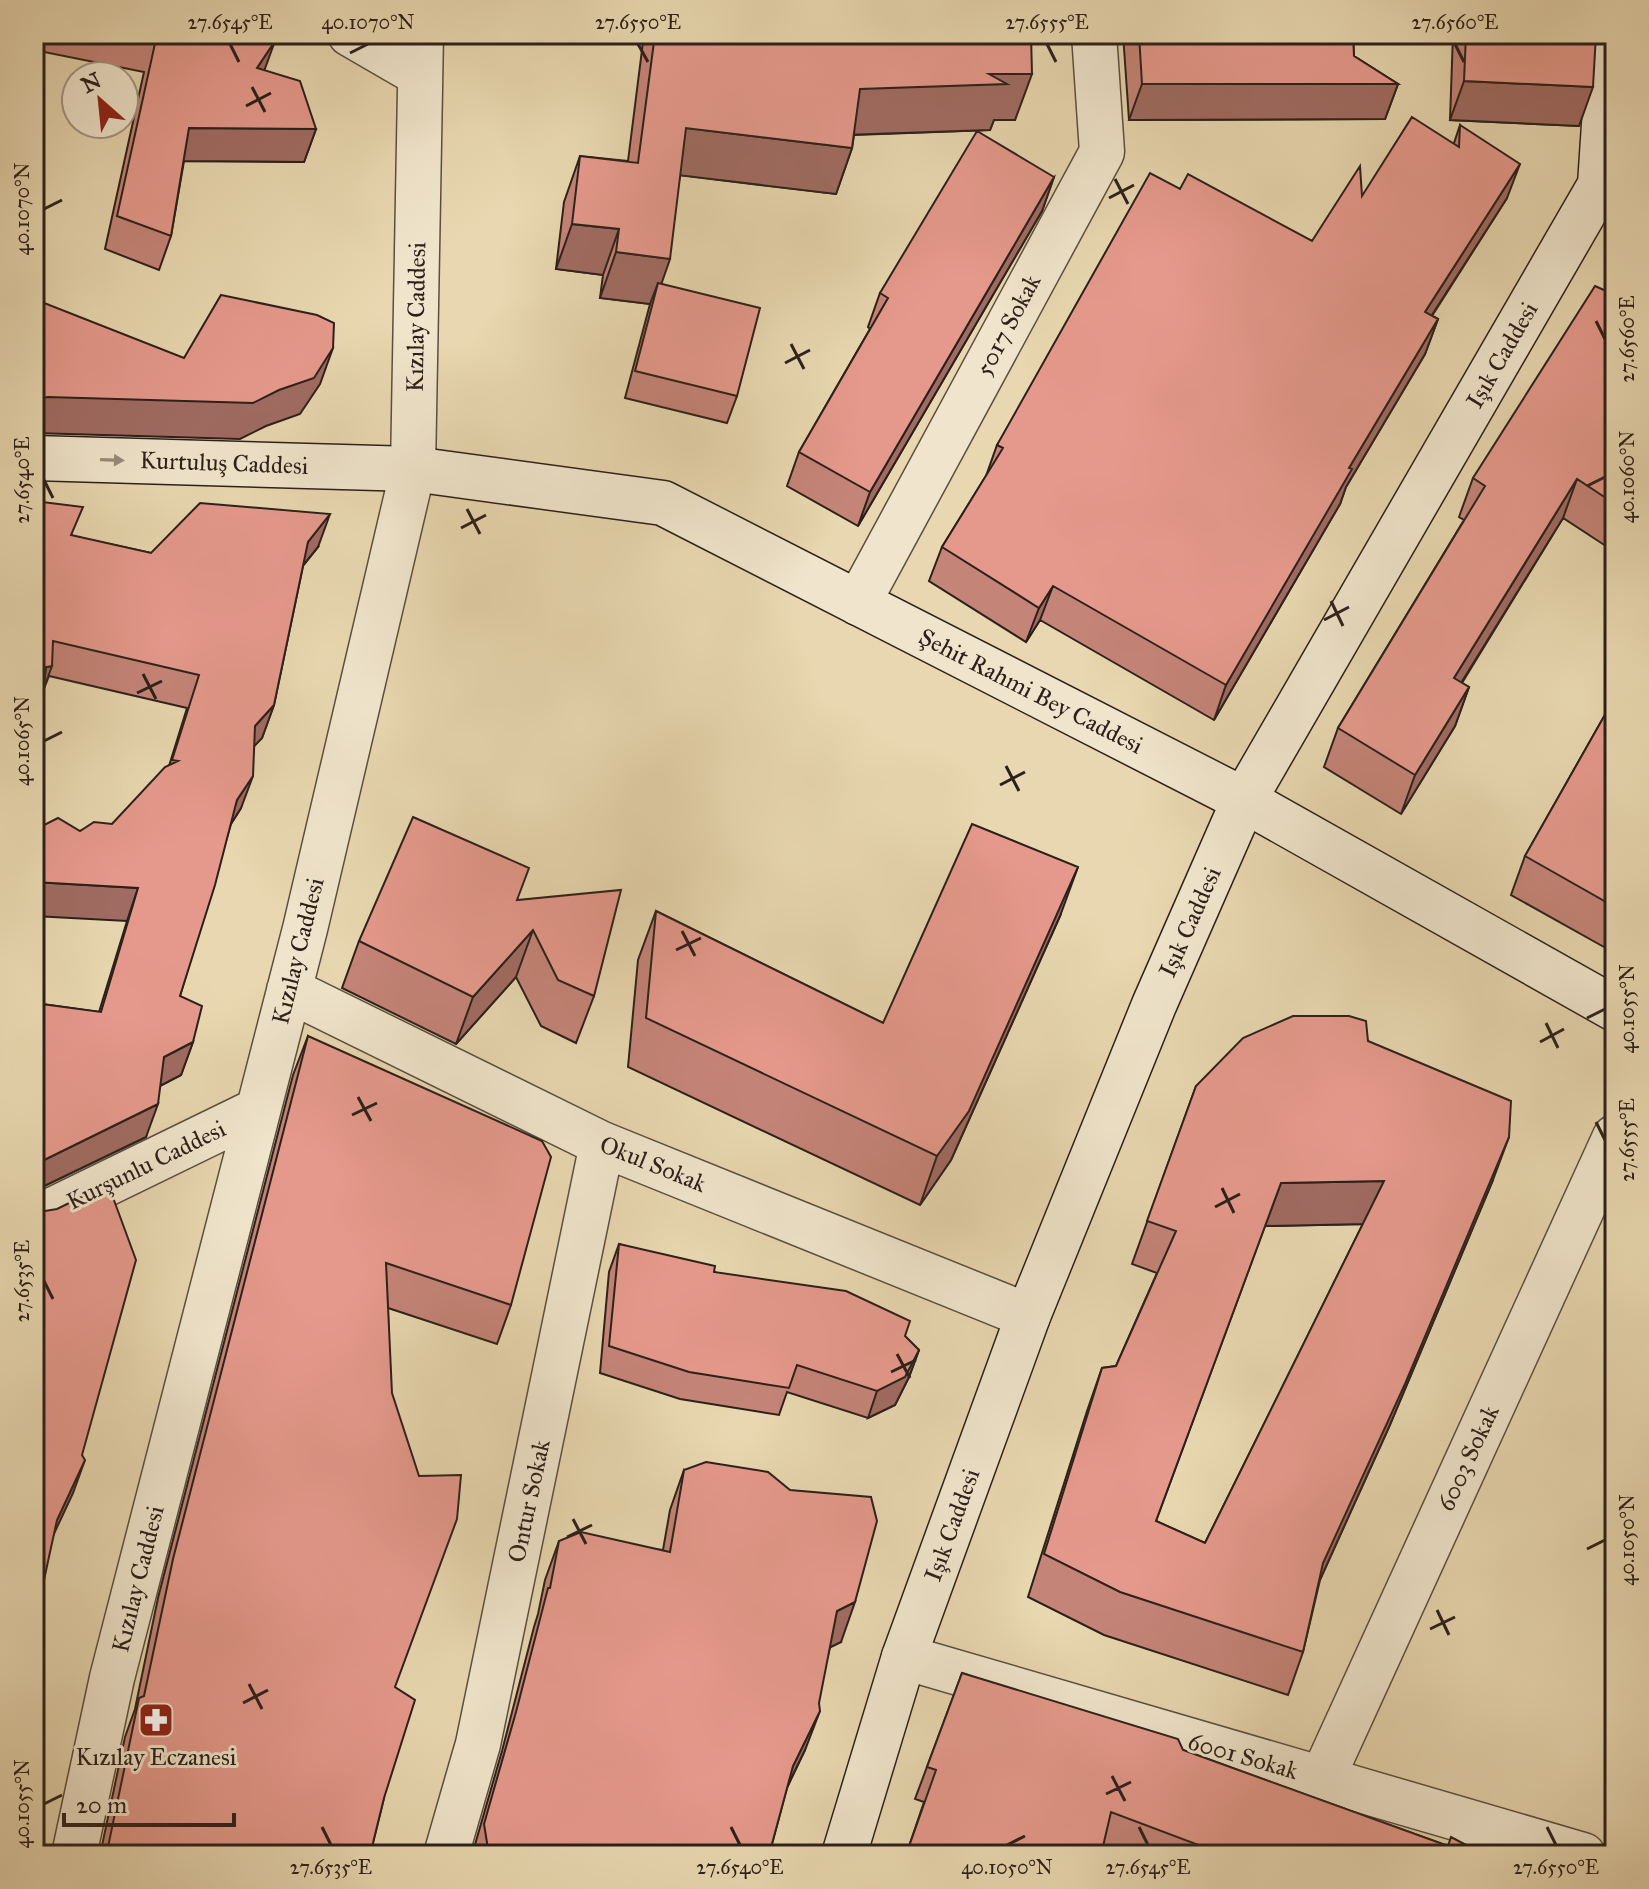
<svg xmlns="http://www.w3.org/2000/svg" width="1649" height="1889" viewBox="0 0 1649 1889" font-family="'IM FELL Great Primer',serif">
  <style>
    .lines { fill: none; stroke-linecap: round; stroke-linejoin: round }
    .street-casing { stroke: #5b4e40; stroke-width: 47 }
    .secondary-casing { stroke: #2c201a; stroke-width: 47 }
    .street { stroke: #f0e5cc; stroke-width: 44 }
    .secondary { stroke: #f0e5cc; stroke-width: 44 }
    .wall { fill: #c58478; stroke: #2c201a; stroke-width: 2; fill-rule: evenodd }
    .shaded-wall { fill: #a06b62; stroke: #2c201a; stroke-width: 2 }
    .building { fill: #e5998c; stroke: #2c201a; stroke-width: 2; fill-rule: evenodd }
    .oneway { fill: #988c7c }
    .ticks { fill: none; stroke: #2c201a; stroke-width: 3 }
    .labels { text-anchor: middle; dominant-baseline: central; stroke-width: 6; stroke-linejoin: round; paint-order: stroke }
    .street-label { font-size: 24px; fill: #2c201a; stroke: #f0e5cc }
    .poi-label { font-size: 24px; fill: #2c201a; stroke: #f0e5cc }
    .neatline { fill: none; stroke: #2c201a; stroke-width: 3 }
    .ticks-label { font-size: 20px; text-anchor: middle; fill: #2c201a }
  </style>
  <rect width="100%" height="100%" fill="#e8d7b0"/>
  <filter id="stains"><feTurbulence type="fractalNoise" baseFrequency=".0025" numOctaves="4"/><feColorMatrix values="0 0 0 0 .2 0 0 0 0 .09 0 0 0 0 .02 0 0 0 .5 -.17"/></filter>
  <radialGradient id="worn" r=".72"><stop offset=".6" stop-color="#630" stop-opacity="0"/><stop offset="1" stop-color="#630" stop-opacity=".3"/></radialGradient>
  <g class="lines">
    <defs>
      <path id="street" d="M350,34L419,74
        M858,603L1102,152L1094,34
        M289,990L602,1144L1028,1316
        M34,1219L258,1110
        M904,1657L1583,1855
        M1322,1779L1615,1137
        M74,1855L112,1678L305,929L413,469L421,34
        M446,1855L478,1744L602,1144"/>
      <path id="secondary" d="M34,458L413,469L663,503L1244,800L1615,1009
        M844,1855L904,1657L1028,1316L1154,1005L1244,800L1600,185L1610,34"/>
    </defs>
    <use href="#street" class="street-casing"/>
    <use href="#secondary" class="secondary-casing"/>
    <use href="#street" class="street"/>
    <use href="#secondary" class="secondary"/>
  </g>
  <path class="wall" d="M34,34H266L264,71L316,129L304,162L184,161L171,236L159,270L105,249L144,72L34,50Z
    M644,34H1031L1015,120H994L990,130L854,135L852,148L836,194L680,175L661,283L737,396L727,423L625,398L650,304L600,298L603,275L556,269L564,202L580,156L628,161Z
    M1123,34H1353L1354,56L1398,84L1385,119L1129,120Z
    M1453,34H1596L1579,126L1450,120Z
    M1460,125L1507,198L1432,316L1438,319L1425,354L1346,487L1340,504L1214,720L1040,620L1026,642L929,581L942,547L986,476L997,445L1180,189L1312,241L1362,196L1454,143Z
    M1054,177L1042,211L858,526L787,486L799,452L870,329L868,327L880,293Z
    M1615,295V552L1563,518L1462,683L1469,687L1455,726L1401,814L1324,767L1338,728L1464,520L1459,517L1473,478Z
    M34,501L73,536L151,553L318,547L303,566L274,705L262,738L254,746L241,808L231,824L180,996L193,1042L181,1075L160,1086L146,1137L34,1191V1003L99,1012L127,921L80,831L112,824L169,766L187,708L49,676L43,691L40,723L34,738Z
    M1615,697V947L1607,942L1604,947L1511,895L1525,856Z
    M517,900L594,996L576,1043L541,1026L516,977L456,1044L342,988L359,941Z
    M656,911L883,1023L1060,916L951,1160L920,1205L628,1067L638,960Z
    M308,1036L511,1305L497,1344L388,1308L395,1687L384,1798L370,1855H100L125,1737L135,1709L158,1598L293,1075Z
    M1368,1041L1493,1180L1389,1427L1320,1580L1303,1652L1288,1695L1104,1635L1028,1597L1087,1411L1102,1368L1116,1366L1157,1273L1132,1264L1196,1086ZM1363,1224L1205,1543L1156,1521L1265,1226Z
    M619,1244L714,1272L905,1336L919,1350L909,1377L895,1405L868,1418L787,1392L779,1415L680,1399L600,1373L609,1272Z
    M684,1470L841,1642L830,1647L805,1750L787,1788L769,1855H472L502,1751L534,1627L538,1614L545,1580L559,1541L663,1550L670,1510Z
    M962,1673L1183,1750L1448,1846L1485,1855H1128L1103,1846L1101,1855H906L924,1802L915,1799Z"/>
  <path class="shaded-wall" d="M275,41L263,74L257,68Z
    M989,74H1032L1015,120H994L990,130L843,135L860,89Z
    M1464,81L1593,87L1579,126L1450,120Z
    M1142,84H1398L1385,119L1129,120Z
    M189,128L316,129L304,162L177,161Z
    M686,128L852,148L836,194L669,174Z
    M1520,164L1507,198L1412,346L1425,312Z
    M1054,177L1042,211L858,526L870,492Z
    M572,224L619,229L603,275L556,269Z
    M616,252L670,259L654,305L658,283L650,304L600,298Z
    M1438,319L1425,354L1346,487L1340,504L1214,720L1226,685L1349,468Z
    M333,348L320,384L300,414L266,426L240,439L34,433V399Z
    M1577,479L1563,518L1440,717L1454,678Z
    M330,514L318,547L296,574L308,542Z
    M1053,586L1040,620L1026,642L1039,608Z
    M52,666L40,699L46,667Z
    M1469,687L1455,726L1401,814L1415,775Z
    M274,705L262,738L243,758L255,726Z
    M253,776L241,808L225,833L237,800Z
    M1078,867L1060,916L951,1160L920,1205L937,1156Z
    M34,882L138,888L127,921L34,916Z
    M533,930L516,977L456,1044L473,997Z
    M193,1042L181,1075L152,1090L164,1057Z
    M158,1104L146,1137L34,1191V1165Z
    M1509,1137L1493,1180L1389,1427L1308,1606L1323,1563Z
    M1384,1181L1368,1224L1265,1226L1281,1183Z
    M919,1350L909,1377L895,1405L868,1418L877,1391Z
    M85,1460L73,1493L45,1553L57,1520Z
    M855,1602L841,1642L823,1651L837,1611Z
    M820,1711L805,1750L778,1805L793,1766Z"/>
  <path class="building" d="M132,34H266L275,41L257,68L300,81L316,129L189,128L171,236L117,216L156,39Z
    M655,34H1031L1032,74H989L1007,84L860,89L852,148L686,128L670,259L616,252L619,229L572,224L580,156L638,163Z
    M1139,34H1353L1354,56L1398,84H1142Z
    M1466,34H1596L1593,87L1464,81Z
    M1412,117L1459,147L1460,125L1520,164L1425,312L1438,319L1349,468L1352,469L1226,685L1053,586L1039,608L942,547L1003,448L997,445L1150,173L1180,189L1188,174L1312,241L1360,166L1362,196Z
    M977,131L1054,177L870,492L799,452L888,298L880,293Z
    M658,283L760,308L737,396L635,371Z
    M1595,286L1615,295V504L1577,479L1454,678L1469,687L1415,775L1338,728L1485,486L1473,478Z
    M221,295L317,315L334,323L333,348L314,378L279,390L253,403L48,397L34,399V299L184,358Z
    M34,501L83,507L71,535L151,553L200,503L330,514L308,542L274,705L255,726L253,776L237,800L215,885L180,996L202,1006L193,1042L164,1057L158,1104L34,1165V1003L101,1012L138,888L34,882V830L58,818L80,831L94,822L112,824L165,767L178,761L172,760L199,675L53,641L52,666L46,667L40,723L34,733Z
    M1615,697V907L1525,856Z
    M413,817L529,868L517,900L621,890L594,996L558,980L533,930L473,997L359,941Z
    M972,824L1078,867L969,1111L937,1156L646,1018L656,911L883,1023Z
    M1293,1016H1349L1366,1021L1368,1041L1511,1101L1509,1137L1405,1384L1323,1563L1303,1652L1120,1592L1044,1554L1102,1368L1116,1366L1176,1231L1147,1221L1196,1086L1243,1038ZM1384,1181L1205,1543L1156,1521L1281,1183Z
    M308,1036L542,1141L551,1157L511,1305L386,1263L392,1393L419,1476L461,1475L457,1519L395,1687L415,1700L384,1798L370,1855H141L108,1847L139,1698L144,1696L173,1559Z
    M108,1184L136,1260L82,1455L85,1460L57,1520L34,1626V1208L45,1211L57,1209Z
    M619,1244L715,1266L714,1272L846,1291L910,1321L905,1336L919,1350L905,1377L877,1391L797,1365L789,1388L689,1372L609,1346Z
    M706,1462L768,1472L790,1490L871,1497L877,1521L855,1602L837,1611L819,1703L820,1711L793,1766L769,1855H489L484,1824L516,1712L548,1588H550L559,1541L581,1532L670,1552L684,1470Z
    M962,1673L1178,1739L1183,1750L1448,1846L1451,1837L1485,1855H1225L1111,1812L1101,1855H906L936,1770L927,1767Z"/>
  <defs><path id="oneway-solid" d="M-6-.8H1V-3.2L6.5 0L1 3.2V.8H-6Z" transform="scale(2)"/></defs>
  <use class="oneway" href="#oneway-solid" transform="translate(112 460) rotate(2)"/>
  <path class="ticks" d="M230,44L239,62M638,44L648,62M1047,44L1056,62M1455,44L1464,62M350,53L368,44M252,87L265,112M246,106L271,93M1115,179L1128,204M1109,198L1134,185M44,209L62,200M1596,321L1605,339M791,344L804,369M785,363L810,350M44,480L53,498M1587,486L1605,477M467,509L480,534M461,528L486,515M1331,601L1343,626M1324,620L1349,607M143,674L156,699M137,693L162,681M44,741L62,732M1006,766L1019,791M1000,785L1025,772M682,931L695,956M676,950L701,938M1587,1018L1605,1009M1546,1023L1558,1048M1540,1042L1564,1029M358,1097L371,1121M352,1115L377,1103M1596,1122L1605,1140M1222,1188L1234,1213M1215,1207L1240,1194M44,1281L53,1299M897,1354L910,1378M891,1372L916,1360M573,1519L586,1544M567,1537L592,1525M1587,1549L1605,1540M1437,1610L1449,1635M1430,1629L1455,1617M249,1684L262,1709M243,1703L268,1690M1112,1776L1125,1801M1106,1794L1131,1782M44,1804L62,1795M322,1827L331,1845M731,1827L740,1845M1139,1827L1148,1845M1547,1827L1556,1845M1007,1845L1025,1836"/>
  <defs>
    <symbol id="pharmacy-square" viewBox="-11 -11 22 22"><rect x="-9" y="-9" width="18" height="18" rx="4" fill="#8f2418" stroke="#f0e5cc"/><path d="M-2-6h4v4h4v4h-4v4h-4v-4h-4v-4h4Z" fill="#fff"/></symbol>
  </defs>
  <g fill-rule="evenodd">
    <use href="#pharmacy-square" x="136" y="1700" width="40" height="40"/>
  </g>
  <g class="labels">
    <g class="street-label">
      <text transform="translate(416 317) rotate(-89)">Kızılay Caddesi</text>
      <text transform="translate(1008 325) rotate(-62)">5017 Sokak</text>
      <text transform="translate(1502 355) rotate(-60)">Işık Caddesi</text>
      <text transform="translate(224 463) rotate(2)">Kurtuluş Caddesi</text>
      <text transform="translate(1031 691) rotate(27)">Şehit Rahmi Bey Caddesi</text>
      <text transform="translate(1190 922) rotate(-66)">Işık Caddesi</text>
      <text transform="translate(298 951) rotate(-76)">Kızılay Caddesi</text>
      <text transform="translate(653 1164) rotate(22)">Okul Sokak</text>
      <text transform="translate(146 1165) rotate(-26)">Kurşunlu Caddesi</text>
      <text transform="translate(1468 1458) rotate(-65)">6003 Sokak</text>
      <text transform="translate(529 1501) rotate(-78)">Ontur Sokak</text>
      <text transform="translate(952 1525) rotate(-70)">Işık Caddesi</text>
      <text transform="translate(138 1579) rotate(-76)">Kızılay Caddesi</text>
      <text transform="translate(1243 1756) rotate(16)">6001 Sokak</text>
    </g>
    <g class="poi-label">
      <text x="156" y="1757">Kızılay Eczanesi</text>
    </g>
  </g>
  <rect width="1649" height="1889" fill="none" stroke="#e8d7b0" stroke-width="88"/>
  <g transform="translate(100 100) rotate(333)"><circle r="38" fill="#f0e5cc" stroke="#a29685" stroke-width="2"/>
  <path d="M0-6L14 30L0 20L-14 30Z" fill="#8f2418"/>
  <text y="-12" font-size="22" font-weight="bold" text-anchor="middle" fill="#2c201a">N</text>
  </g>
  <path d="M64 1813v12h170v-12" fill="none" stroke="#2c201a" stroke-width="4"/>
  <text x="76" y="1813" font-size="24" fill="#2c201a" stroke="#f0e5cc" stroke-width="6" paint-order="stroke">20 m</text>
  <rect x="44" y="44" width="1561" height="1801" class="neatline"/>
  <g class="ticks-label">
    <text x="230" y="29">27.6545°E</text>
    <text x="368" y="29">40.1070°N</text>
    <text x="638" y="29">27.6550°E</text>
    <text x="1047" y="29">27.6555°E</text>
    <text x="1455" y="29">27.6560°E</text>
    <text transform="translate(22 209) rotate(-90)" y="7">40.1070°N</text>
    <text transform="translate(1627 339) rotate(-90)" y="7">27.6560°E</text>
    <text transform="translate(1627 477) rotate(-90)" y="7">40.1060°N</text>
    <text transform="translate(22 480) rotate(-90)" y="7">27.6540°E</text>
    <text transform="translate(22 741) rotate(-90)" y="7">40.1065°N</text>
    <text transform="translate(1627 1009) rotate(-90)" y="7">40.1055°N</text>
    <text transform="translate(1627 1140) rotate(-90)" y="7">27.6555°E</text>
    <text transform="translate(22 1281) rotate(-90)" y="7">27.6535°E</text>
    <text transform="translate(1627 1540) rotate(-90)" y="7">40.1050°N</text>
    <text transform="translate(22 1804) rotate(-90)" y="7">40.1055°N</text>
    <text x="331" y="1874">27.6535°E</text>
    <text x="740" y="1874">27.6540°E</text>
    <text x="1007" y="1874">40.1050°N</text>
    <text x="1148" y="1874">27.6545°E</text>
    <text x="1556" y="1874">27.6550°E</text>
  </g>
  <rect width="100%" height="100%" filter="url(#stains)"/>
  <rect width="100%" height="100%" fill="url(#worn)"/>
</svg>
